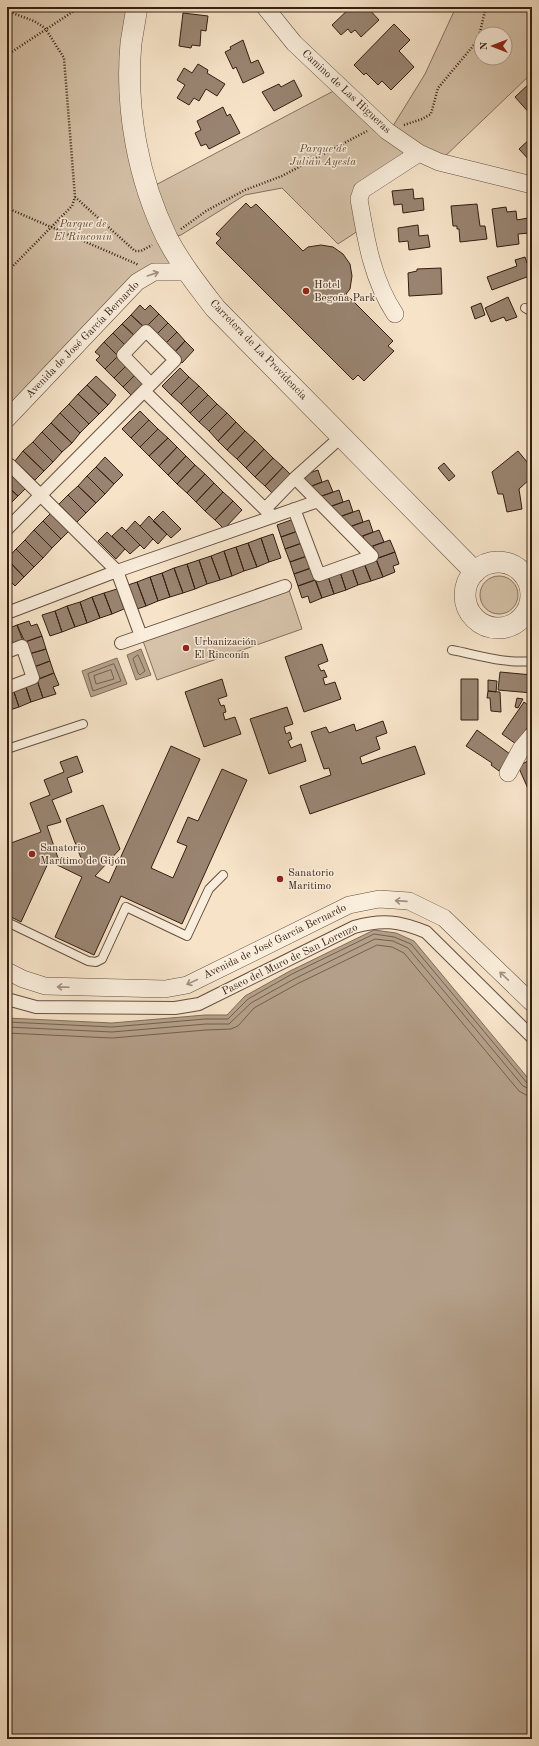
<svg xmlns="http://www.w3.org/2000/svg" width="539" height="1746" viewBox="0 0 539 1746" font-family="'Old Standard TT',serif">
  <style>
    .green { fill: #d5c2a9; stroke: #85705e; fill-rule: evenodd }
    .water { fill: #b4a08a; stroke: #816c5a }
    .lines { fill: none; stroke-linecap: round; stroke-linejoin: round }
    .shore { stroke: #745f4e; stroke-width: 1 }
    .building { fill: #998471; stroke: #351e12 }
    .service-casing { stroke: #654f40; stroke-width: 10 }
    .pedestrian-casing { stroke: #654f40; stroke-width: 14 }
    .minor-casing { stroke: #654f40; stroke-width: 18 }
    .tertiary-casing { stroke: #654f40; stroke-width: 22 }
    .path { stroke: #351e12; stroke-width: 2.5; stroke-dasharray: 1 2; stroke-linecap: butt }
    .service { stroke: #f9eddb; stroke-width: 8 }
    .pedestrian { stroke: #f9eddb; stroke-width: 12 }
    .minor { stroke: #f9eddb; stroke-width: 17 }
    .tertiary { stroke: #f9eddb; stroke-width: 21 }
    .oneway { stroke: #a19081 }
    .poi-dot { fill: #8f2418; stroke: #f9eddb; stroke-width: 1.5 }
    .labels { text-anchor: middle; dominant-baseline: central; stroke-width: 3; stroke-linejoin: round; paint-order: stroke }
    .street-label { font-size: 11px; fill: #351e12; stroke: #f9eddb }
    .park-label { font-size: 11px; font-style: italic; fill: #654f3f; stroke: #f9eddb }
    .poi-label { font-size: 11px; fill: #351e12; stroke: #f9eddb; text-anchor: start }
  </style>
  <rect width="100%" height="100%" fill="#f6e3c8"/>
  <filter id="stains"><feTurbulence type="fractalNoise" baseFrequency=".005" numOctaves="4"/><feColorMatrix values="0 0 0 0 .2 0 0 0 0 .09 0 0 0 0 .02 0 0 0 .5 -.17"/></filter>
  <radialGradient id="worn" r=".72"><stop offset=".6" stop-color="#630" stop-opacity="0"/><stop offset="1" stop-color="#630" stop-opacity=".3"/></radialGradient>
  <path class="green" d="M7,7H137L131,43L148,189L341,87L393,126L425,74L456,7H532V73L439,162L419,153L362,190L364,227L338,244L282,188L245,195L181,235L168,238L188,272H154L7,419ZM481,34H505V58H481Z
    M480 595a19 19 0 1 1 38 0a19 19 0 1 1-38 0Z
    M289,590L302,629L157,680L143,641Z"/>
  <path class="water" d="M141,649L151,675L136,680L127,655Z
    M117,658L127,684L91,697L82,671Z
    M374,930L396,933L414,941L532,1083V1739H7V1018L112,1023L205,1015H227L245,996L290,971Z"/>
  <g class="lines">
    <path class="shore" d="M138,655L145,671L140,675L138,673L133,659Z
      M114,664L121,681L93,691L88,674Z
      M111,670L114,679L96,684L94,676Z
      M7,1022L112,1027L205,1019H228L248,999L292,974L374,934L394,937L411,944L527,1083L532,1085
      M7,1027L112,1032L206,1024H229L251,1003L294,979L375,939L393,941L408,948L523,1086L532,1090
      M7,1033L112,1038L206,1030L231,1029L238,1026L254,1008L297,984L377,945L392,947L404,953L519,1091L526,1095L532,1096"/>
  </g>
  <path class="building" d="M351,7L354,10L356,7H367L379,20L361,37L355,30L351,33L348,29L341,35L332,25Z
    M183,13L208,16L206,31L201,30L200,46L192,45L191,48L179,46Z
    M394,24L410,40L399,51L414,67L391,90L382,81L378,85L366,73L364,75L354,65Z
    M243,40L251,63L258,60L264,73L243,83L236,67L233,69L225,52L231,49L230,47Z
    M198,64L208,70L207,73L225,84L217,96L206,89L199,101L194,98L189,105L177,98L185,85L177,80L184,68L192,73Z
    M294,80L302,96L274,111L262,92L279,84L281,87Z
    M532,81V116L515,97Z
    M223,107L227,116L230,114L240,133L209,149L206,144L201,146L195,133L201,130L197,121Z
    M532,137V163L519,149Z
    M413,189L414,199L423,198L424,210L403,213L402,204L394,205L392,191Z
    M246,203L251,208L256,204L303,251L308,247L321,245L333,247L343,254L350,264L352,276L350,289L346,294L393,341L388,346L394,351L364,381L358,375L353,380L216,243L221,238L216,234Z
    M477,204L480,226H485L487,239L460,242L459,229H457V226H453L451,206Z
    M506,207L507,212L516,211L517,220L528,218L530,233L518,234L519,244L497,247L492,209Z
    M418,225L419,236L428,235L430,247L409,250L408,241L399,242L398,228Z
    M525,257L527,263H529L532,275L492,290L487,277L517,266L515,260Z
    M441,268L442,294L409,296L408,273L417,271V269Z
    M508,297L517,317L506,321L504,317L491,322L485,308Z
    M481,303L485,315L475,319L471,307Z
    M140,305L145,310L150,305L159,314L146,327H144L131,315Z
    M159,314L168,323L155,336L146,327Z
    M131,315L144,327L135,336L122,324Z
    M168,323L177,332L164,345L155,336Z
    M122,324L135,336L126,346L113,333Z
    M177,332L185,341L173,354L164,345Z
    M113,333L126,346L117,355L104,342Z
    M185,341L194,350L182,363L173,354Z
    M104,342L118,356L105,369L96,360L100,356L95,352Z
    M118,356L127,365L114,378L105,369Z
    M127,365L136,374L123,387L114,378Z
    M180,368L189,377L171,395L162,386Z
    M136,374L145,383L132,396L123,387Z
    M96,376L116,395L108,405L87,385Z
    M189,377L199,386L181,404L171,395Z
    M87,385L108,405L99,414L78,394Z
    M199,386L208,395L190,413L181,404Z
    M78,394L99,414L89,424L69,404Z
    M208,395L217,404L199,422L190,413Z
    M69,404L89,424L80,433L60,413Z
    M217,404L227,413L209,431L199,422Z
    M140,411L149,420L131,438L122,429Z
    M60,413L80,433L72,443L51,423Z
    M227,413L236,422L218,441L209,431Z
    M149,420L158,429L140,447L131,438Z
    M236,422L245,431L227,450L218,441Z
    M51,423L72,443L62,452L42,432Z
    M158,429L168,438L149,456L140,447Z
    M245,431L255,440L237,459L227,450Z
    M42,432L62,452L53,462L33,442Z
    M168,438L177,447L159,466L149,456Z
    M255,440L264,449L246,468L237,459Z
    M33,442L53,462L44,471L23,451Z
    M177,447L186,456L168,475L159,466Z
    M264,449L273,458L255,477L246,468Z
    M23,451L44,471L35,480L15,461Z
    M518,451L532,468V477L519,489L522,509L507,512L503,494H498L492,472Z
    M186,456L195,465L177,484L168,475Z
    M105,457L123,475L114,484L96,467Z
    M273,458L283,467L265,486L255,477Z
    M444,463L455,476L449,481L438,468Z
    M195,465L205,474L187,493L177,484Z
    M96,467L114,484L105,494L87,476Z
    M283,467L292,476L274,495L265,486Z
    M9,469L27,487L18,496L7,486V471Z
    M318,470L322,482L306,488L301,476Z
    M205,474L214,483L196,502L187,493Z
    M87,476L105,494L96,503L78,486Z
    M328,480L333,492L316,498L312,486Z
    M214,483L223,492L205,511L196,502Z
    M7,486L18,496L8,506L7,504Z
    M78,486L96,503L86,513L68,495Z
    M339,490L343,502L326,508L322,496Z
    M223,492L233,501L215,520L205,511Z
    M68,495L86,513L77,522L59,504Z
    M349,500L353,512L336,518L332,506Z
    M233,501L242,510L224,529L215,520Z
    M359,510L363,522L346,528L342,516Z
    M53,511L71,529L61,539L43,521Z
    M163,511L181,529L171,538L153,521Z
    M149,516L167,534L158,544L140,526Z
    M294,519L298,531L281,537L277,525Z
    M369,520L373,532L357,538L352,526Z
    M43,521L61,539L52,548L34,530Z
    M135,521L153,539L144,549L126,531Z
    M122,527L140,545L130,554L112,536Z
    M34,530L52,548L43,558L25,540Z
    M379,530L384,542L367,548L363,536Z
    M298,531L302,543L285,549L281,537Z
    M107,532L125,549L116,559L98,541Z
    M273,534L281,558L269,562L261,538Z
    M261,538L269,562L257,567L248,543Z
    M25,540L43,558L34,567L16,549Z
    M390,540L395,552L378,558L373,546Z
    M248,543L257,567L244,571L236,547Z
    M302,543L307,556L290,562L285,549Z
    M236,547L244,571L232,576L224,551Z
    M16,549L34,567L24,577L7,559Z
    M224,551L232,576L220,580L211,556Z
    M395,552L399,564L393,566L395,572L383,577L376,559Z
    M211,556L220,580L207,584L199,560Z
    M307,556L311,568L294,574L290,562Z
    M7,559L24,577L15,586L7,578Z
    M376,559L383,577L371,581L364,563Z
    M199,560L207,584L195,589L187,564Z
    M364,563L371,581L358,585L352,568Z
    M187,564L195,589L183,593L174,568Z
    M174,568L183,593L170,597L162,573Z
    M311,568L315,580L298,586L294,574Z
    M352,568L358,585L346,590L340,572Z
    M340,572L346,590L334,594L328,576Z
    M162,573L170,597L158,601L150,577Z
    M328,576L334,594L322,598L316,581Z
    M150,577L158,601L146,606L137,582Z
    M315,580L322,598L310,603L308,596L302,598L298,586Z
    M137,582L146,606L134,610L125,586Z
    M117,589L124,609L112,614L104,593Z
    M104,593L112,614L100,618L92,597Z
    M92,597L100,618L87,623L80,602Z
    M80,602L87,623L75,627L67,606Z
    M67,606L75,627L62,632L55,611Z
    M55,611L62,632L50,636L42,615Z
    M29,621L31,626L37,624L42,636L25,642L17,625Z
    M17,625L23,641L11,646L7,629Z
    M42,636L46,649L29,654L25,642Z
    M322,644L328,661L318,665L321,671L324,670L327,677L323,678L325,685L335,682L341,699L304,712L285,657Z
    M46,649L50,661L34,667L29,654Z
    M50,661L54,673L38,679L34,667Z
    M500,672L532,675V693L498,690Z
    M54,673L59,685L53,687L56,694L43,698L37,680Z
    M222,679L227,696L218,699L221,706L224,705L226,712L223,713L225,720L235,717L241,734L204,747L185,692Z
    M461,679H478V720H461Z
    M37,680L43,698L31,702L25,684Z
    M488,680L497,681L496,692L488,691Z
    M25,684L31,702L19,707L13,689Z
    M13,689L19,707L7,711V691Z
    M488,691L500,692L501,712L491,711L490,698H487Z
    M517,698L523,699L518,708L515,707Z
    M524,702L532,708V721L516,744L502,734Z
    M287,707L293,724L284,727L286,734L290,732L292,739L288,741L291,748L301,744L306,761L269,774L250,719Z
    M383,721L387,733L376,737L380,749L360,757L362,764L415,746L425,774L310,814L300,786L331,775L329,768L324,769L311,732L326,727L329,733L354,724L356,731Z
    M477,730L510,754L499,771L491,765L492,763L466,746Z
    M171,746L200,759L151,868L173,878L187,846L177,842L188,817L198,821L222,769L247,780L182,924L121,896L94,955L55,937L82,877L49,861L21,922L7,915V850L11,843L41,832L30,803L50,795L44,780L64,772L60,762L77,756L83,772L67,778L72,792L52,800L61,822L47,826L58,858L70,863L81,858L66,819L103,805L120,849L95,876L109,883Z
    M532,759V789L529,791L518,766Z"/>
  <g class="lines">
    <defs>
      <path id="service" d="M525,308L532,312
        M452,650C478,655 505,664 532,661
        M7,749L83,724
        M7,922L88,961L96,962L102,959L126,907L187,936L209,889L223,875"/>
      <path id="pedestrian" d="M144,391L273,517
        M10,465L117,571L141,636
        M265,509L295,478L333,444
        M294,509L319,575L372,556L295,478
        M7,529L175,360L146,331L123,355L151,384
        M7,613L117,571L318,501
        M121,643L285,586
        M7,652L22,646L33,678L7,688
        M7,999L36,1007L175,1008L199,1004L354,927C382,919 399,921 426,932L532,1037"/>
      <path id="minor" d="M265,7L294,43L387,131L419,153L439,162L532,185
        M395,314C372,279 366,240 359,199L362,190L419,153
        M7,419L137,282L154,272H188
        M508,773L521,749L532,736
        M7,971L23,979L45,986L165,989L187,985L349,905L379,899L409,901L444,918L532,1003"/>
      <path id="tertiary" d="M137,7C135,19 133,31 131,43C125,108 138,179 167,238C180,263 198,286 215,308L475,572
        M465 595a33 33 0 1 1 66 0a33 33 0 1 1-66 0Z"/>
    </defs>
    <use href="#service" class="service-casing"/>
    <use href="#pedestrian" class="pedestrian-casing"/>
    <use href="#minor" class="minor-casing"/>
    <use href="#tertiary" class="tertiary-casing"/>
    <path class="path" d="M7,11L34,21L45,28L64,58L75,197L72,206L7,272
      M7,55L80,7
      M404,125L422,119L431,114L438,88L478,40L486,7
      M75,197L135,251H141L152,245
      M7,208L139,265
      M181,229L206,211L245,190L282,176L367,131"/>
    <use href="#service" class="service"/>
    <use href="#pedestrian" class="pedestrian"/>
    <use href="#minor" class="minor"/>
    <use href="#tertiary" class="tertiary"/>
  </g>
  <defs><path id="oneway-shaft" d="M-6 0H5M1.5-3L5.5 0L1.5 3" fill="none" stroke-width="1.6" stroke-linecap="round" stroke-linejoin="round"/></defs>
  <g class="oneway">
    <use href="#oneway-shaft" transform="translate(153 274) rotate(-19)"/>
    <use href="#oneway-shaft" transform="translate(401 901) rotate(-176)"/>
    <use href="#oneway-shaft" transform="translate(504 976) rotate(-136)"/>
    <use href="#oneway-shaft" transform="translate(192 982) rotate(155)"/>
    <use href="#oneway-shaft" transform="translate(63 987) rotate(-178)"/>
  </g>
  <g class="poi-dot">
    <circle cx="306" cy="291" r="4"/>
    <circle cx="186" cy="648" r="4"/>
    <circle cx="32" cy="854" r="4"/>
    <circle cx="280" cy="879" r="4"/>
  </g>
  <g class="labels">
    <g class="street-label">
      <text transform="translate(346 92) rotate(43)">Camino de Las Higueras</text>
      <text transform="translate(83 340) rotate(-46)">Avenida de José García Bernardo</text>
      <text transform="translate(258 350) rotate(46)">Carretera de La Providencia</text>
      <text transform="translate(275 942) rotate(-26)">Avenida de José García Bernardo</text>
      <text transform="translate(290 960) rotate(-26)">Paseo del Muro de San Lorenzo</text>
    </g>
    <g class="park-label">
      <text x="323" y="149">Parque de<tspan x="323" dy="13">Julián Ayesta</tspan></text>
      <text x="83" y="224">Parque de<tspan x="83" dy="13">El Rinconín</tspan></text>
    </g>
    <g class="poi-label">
      <text x="314" y="285">Hotel<tspan x="314" dy="13">Begoña Park</tspan></text>
      <text x="194" y="642">Urbanización<tspan x="194" dy="13">El Rinconín</tspan></text>
      <text x="40" y="848">Sanatorio<tspan x="40" dy="13">Marítimo de Gijón</tspan></text>
      <text x="288" y="873">Sanatorio<tspan x="288" dy="13">Maritimo</tspan></text>
    </g>
  </g>
  <rect width="539" height="1746" fill="none" stroke="#f6e3c8" stroke-width="24"/>
  <rect x="8" y="8" width="523" height="1730" fill="none" stroke="#351e12" stroke-width="2"/>
  <rect x="12" y="12" width="515" height="1722" fill="none" stroke="#351e12"/>
  <g transform="translate(493 46) rotate(270)"><circle r="19" fill="#f9eddb" stroke="#ab9a8b"/>
  <path d="M0-3L7 15L0 10L-7 15Z" fill="#8f2418"/>
  <text y="-6" font-size="11" font-weight="bold" text-anchor="middle" fill="#351e12">N</text>
  </g>
  <rect width="100%" height="100%" filter="url(#stains)"/>
  <rect width="100%" height="100%" fill="url(#worn)"/>
</svg>
